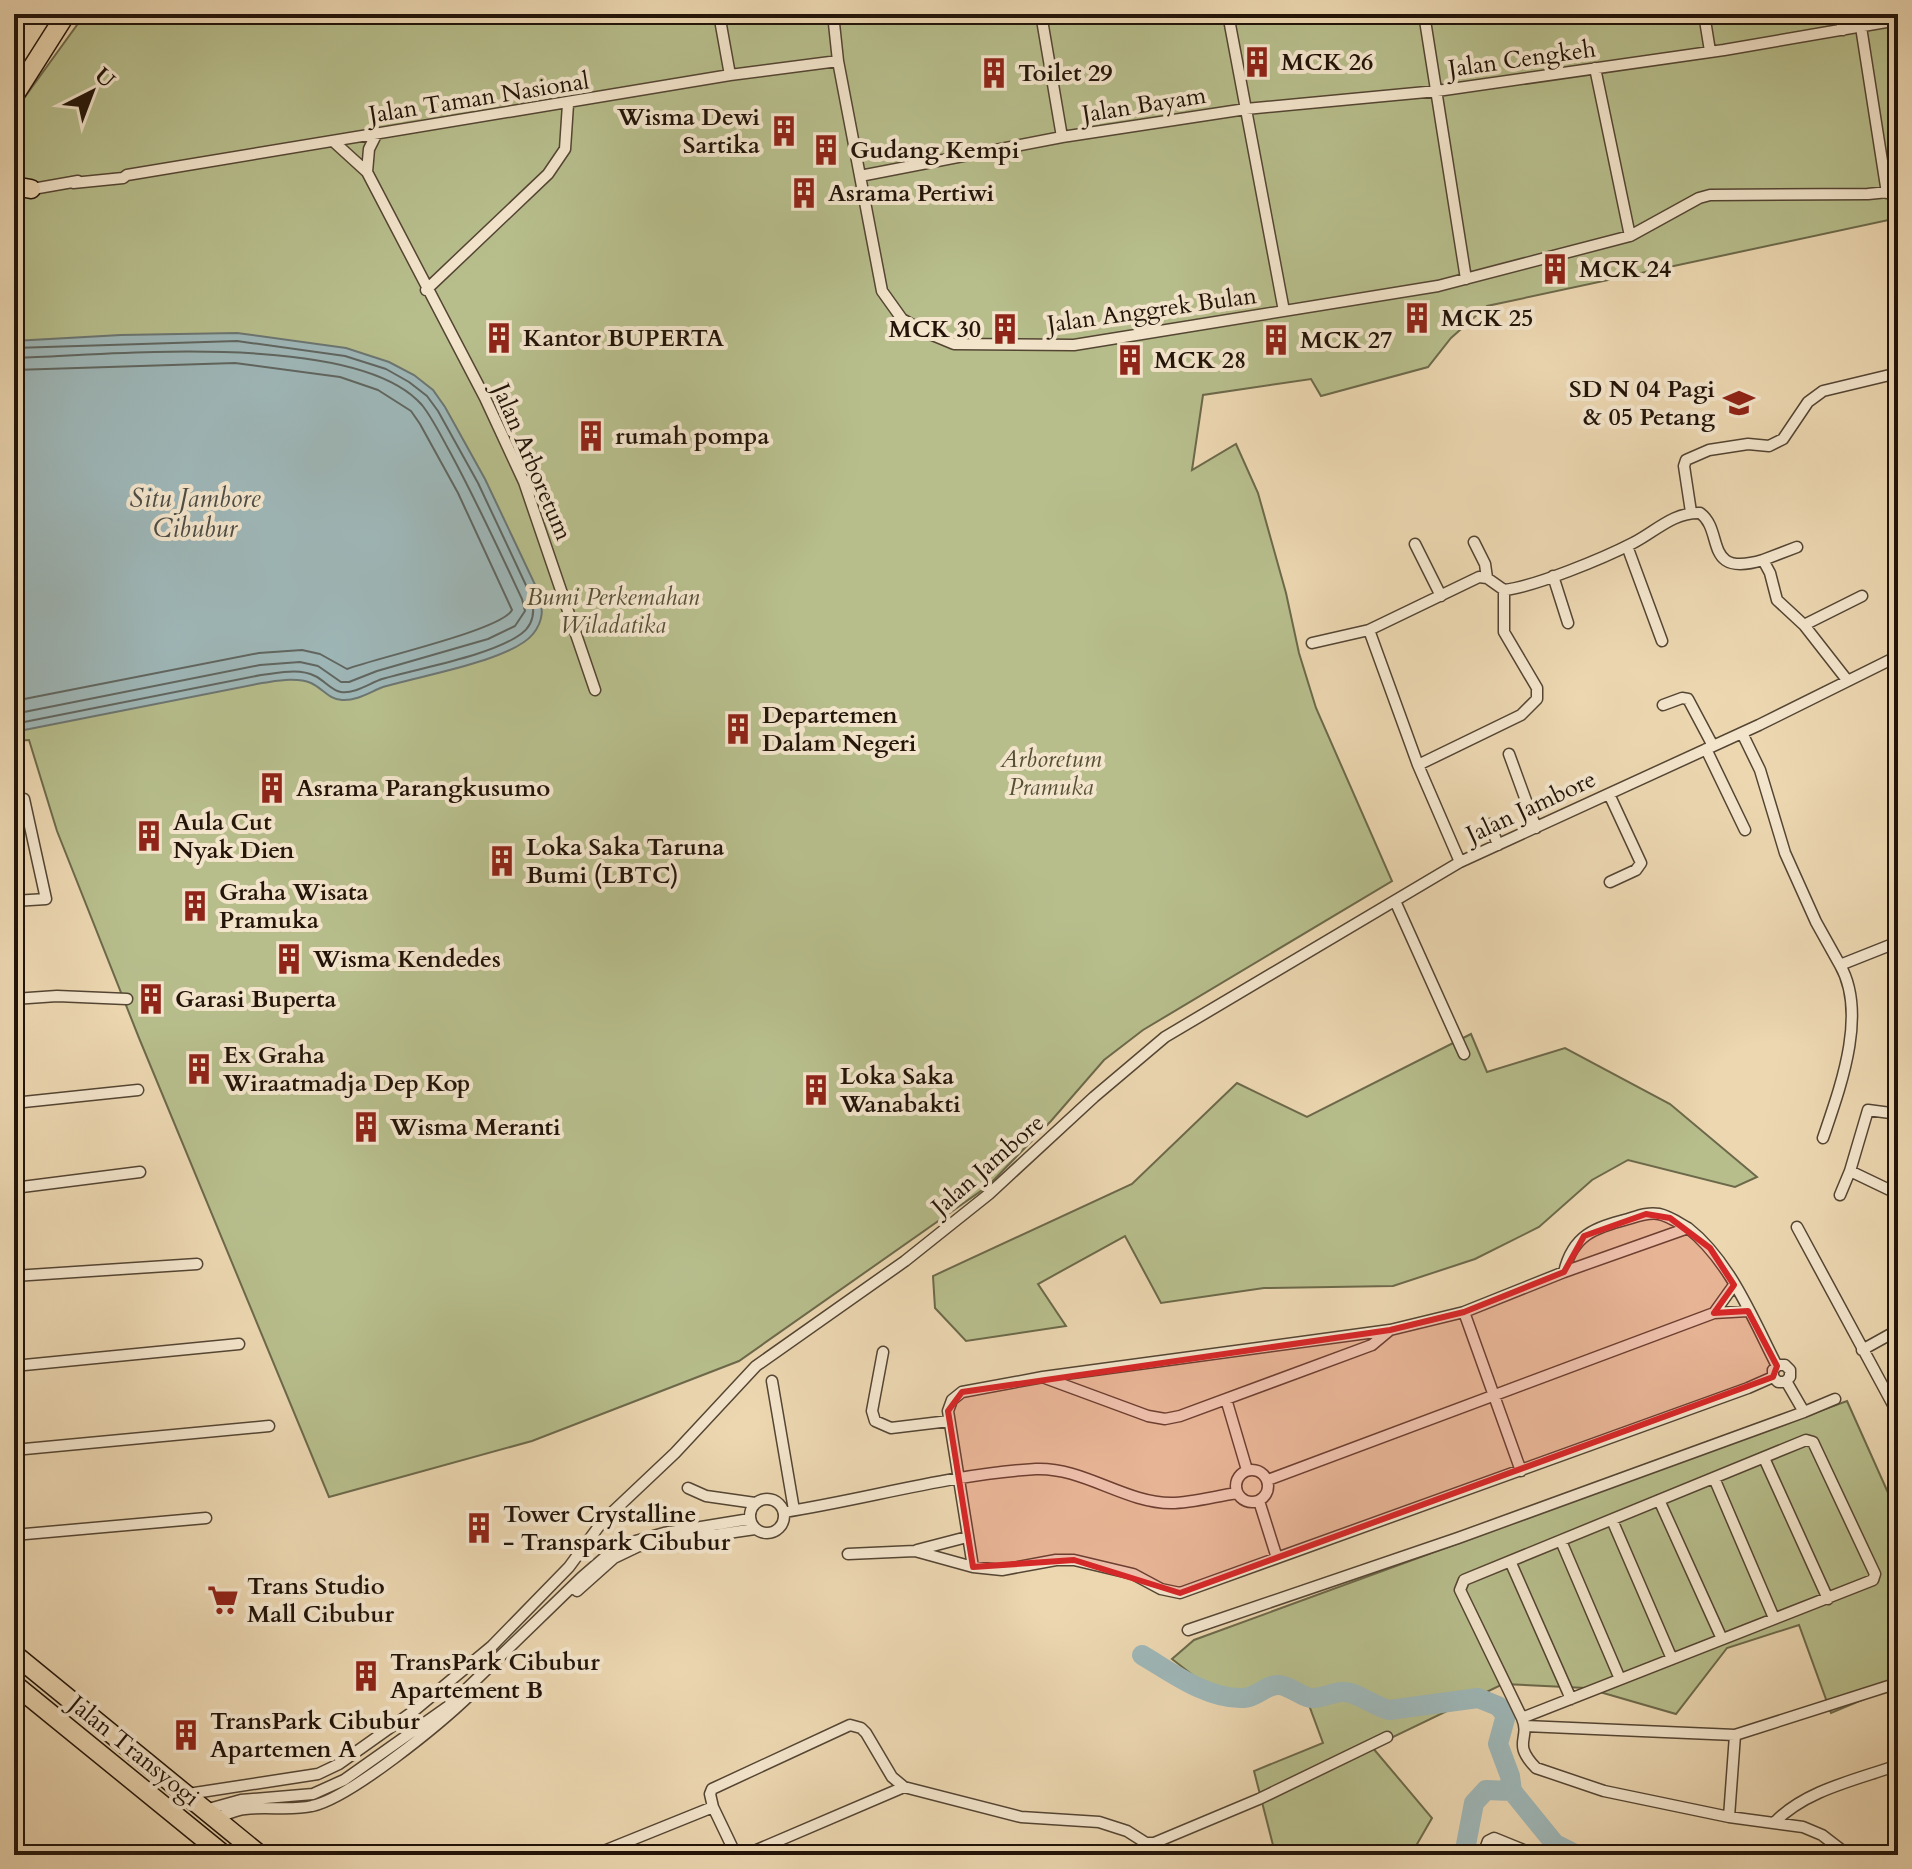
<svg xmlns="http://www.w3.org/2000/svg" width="1912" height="1869" viewBox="0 0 1912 1869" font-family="Cardo,serif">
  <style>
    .green { fill: #b7be8c; stroke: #6c694a; stroke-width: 2 }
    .water { fill: #9eb7b8; stroke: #6c7672; stroke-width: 2 }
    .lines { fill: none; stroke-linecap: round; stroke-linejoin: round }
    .shore { stroke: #606660; stroke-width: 2 }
    .river { stroke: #9eb7b8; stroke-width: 20 }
    .street-casing { stroke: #544533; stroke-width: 13 }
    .highway-casing { stroke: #221409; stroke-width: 21 }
    .street { stroke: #f3e5cc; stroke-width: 10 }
    .highway { stroke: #ecd7b1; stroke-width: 18 }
    .marked { fill: #d62828; fill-opacity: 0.2; stroke: #d62828; stroke-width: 6; stroke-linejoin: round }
    .labels { text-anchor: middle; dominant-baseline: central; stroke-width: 8; stroke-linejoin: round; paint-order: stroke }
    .street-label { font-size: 24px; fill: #221409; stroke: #f3e5cc }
    .poi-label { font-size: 24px; font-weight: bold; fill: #221409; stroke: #f3e5cc; text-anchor: start }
    .park-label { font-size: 24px; font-style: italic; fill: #565037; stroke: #f3e5cc }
    .water-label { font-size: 26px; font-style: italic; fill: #4d4d46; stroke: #f3e5cc }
  </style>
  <rect width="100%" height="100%" fill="#ecd7b1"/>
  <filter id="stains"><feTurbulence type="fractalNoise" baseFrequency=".0025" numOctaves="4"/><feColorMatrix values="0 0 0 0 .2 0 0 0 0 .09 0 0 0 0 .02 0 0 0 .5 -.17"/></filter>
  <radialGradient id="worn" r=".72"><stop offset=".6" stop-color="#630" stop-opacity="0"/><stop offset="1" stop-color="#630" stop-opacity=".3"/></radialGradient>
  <path class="green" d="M85,14H1898V218L1487,306L1451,338L1428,367L1321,396L1311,379L1203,395L1192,470L1236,444L1258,493L1286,593L1299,653L1316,708L1392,881L1143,1030L1104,1060L1051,1121L988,1186L739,1361L532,1441L329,1497L139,1038L57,831L29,740L14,741V112Z
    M1471,1034L1487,1072L1565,1048L1670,1104L1757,1177L1735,1187L1628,1160L1592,1180L1539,1227L1475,1259L1393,1286L1264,1288L1161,1303L1125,1236L1038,1284L1066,1326L966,1341L935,1308L933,1276L1132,1184L1237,1083L1307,1117Z
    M1847,1401L1898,1515V1685L1831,1713L1799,1625L1727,1648L1676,1714L1586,1688L1503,1684L1372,1747L1432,1818L1413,1851L1417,1855H1280L1273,1845L1254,1771L1323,1743L1303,1689L1212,1690L1172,1659L1194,1640Z"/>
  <path class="water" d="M237,333L346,348L389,362L414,375L433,390L445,407L485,479L539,593C543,609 544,620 533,634C511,661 419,676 383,687C370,692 357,701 342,700C330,700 322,688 311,683C296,677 277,681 262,683L14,732V341L121,335Z"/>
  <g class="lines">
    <path class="shore" d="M14,348L237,341L345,356L386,369L409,382L427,396L438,411L478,483L531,596C535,610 535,624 521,634C491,656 419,668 382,679C370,683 355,694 341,692C332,691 324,680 315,676C299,668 279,673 261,675L14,724
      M14,358C107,355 357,330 422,405C433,419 441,436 450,452C476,500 499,550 522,599L525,611L515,626L488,639L377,671L349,682H341L318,666L300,662L260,665L14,714
      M14,370L235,363L340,377L378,390L411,411L420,424L458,493L512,610C502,630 376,658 347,669L320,654L302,650L259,653L14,701"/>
    <path class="river" d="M1142,1655C1171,1672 1208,1700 1244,1698C1258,1697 1265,1685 1278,1685C1288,1685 1298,1694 1307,1697C1319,1701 1331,1692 1343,1692C1355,1691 1375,1707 1389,1710L1478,1698L1498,1706L1506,1715L1498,1744L1510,1776L1512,1791L1555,1844L1577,1855
      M1464,1855L1474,1803L1486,1790L1512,1791"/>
    <defs>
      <path id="street" d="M719,14L730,75
        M833,14L838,61L882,291L902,319L925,332L954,344L1074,345L1438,286L1630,236L1699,198L1710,195L1868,194L1898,191
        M1041,14L1062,137
        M1228,14L1284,311
        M1424,14L1466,279
        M1704,14L1710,51
        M1840,14L1843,30
        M1861,27L1887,193
        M1595,68L1630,236
        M333,141L367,172L485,398L524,482L595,690
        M367,172L369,149L376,135
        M860,176L1062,137L1246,109L1437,91L1724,50L1898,20
        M73,183L123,178L127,175L730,75L838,61
        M27,190L78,181
        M426,290L548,174L565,149L568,104
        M1691,512L1684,466L1686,460L1709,450L1748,444L1769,446L1783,439L1808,402L1823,391L1898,373
        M1474,542L1485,564L1487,578
        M1415,544L1441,596
        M1627,546L1662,641
        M1763,560L1797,547
        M1553,576L1568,623
        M1804,625L1862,596
        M1369,630L1418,765L1460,862
        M1312,643L1369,630L1479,577L1487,578L1504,590C1534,587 1604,558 1633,543C1655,532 1673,512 1700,513C1725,531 1702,578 1763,560L1770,573L1777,600L1804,625L1847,680
        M1663,705L1682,698L1688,699L1713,746
        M1742,733L1760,770L1785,853L1816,922L1840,965L1898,942
        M1706,749L1745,830
        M1509,754L1536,828
        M1418,765L1521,715L1537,699V688L1504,632V590
        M1609,794L1641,863L1636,870L1610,882
        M1490,824L1498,845
        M14,901L46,899L24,799
        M1395,901L1464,1054
        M14,999L57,996L127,999
        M14,1103L138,1090
        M1823,1138C1840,1088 1868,1014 1840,965
        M1850,1171L1868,1110L1898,1114
        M14,1188L140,1172
        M1840,1195L1850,1171L1898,1194
        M1797,1227L1898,1414
        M1564,1272C1573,1235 1594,1228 1628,1219C1638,1216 1648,1212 1659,1214C1669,1216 1679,1223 1688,1228
        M14,1276L197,1264
        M1464,1312L1521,1471
        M1714,1313L1734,1285
        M1862,1350L1898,1330
        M883,1352L872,1411L875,1421L891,1428L949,1421
        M14,1366L239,1344
        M1045,1378L1148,1416L1165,1419L1180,1416L1372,1345L1390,1330
        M772,1381L794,1510
        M1226,1399L1247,1470
        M1804,1412L1835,1399
        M14,1450L269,1426
        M1764,1458L1828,1599
        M1236 1486a16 16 0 1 1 32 0a16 16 0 1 1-32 0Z
        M1714,1478L1774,1618
        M1268,1480L1714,1313L1748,1311
        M688,1488L706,1496L755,1503
        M750 1516a17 17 0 1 1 34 0a17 17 0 1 1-34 0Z
        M1659,1500L1722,1639
        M1259,1501L1277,1558
        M784,1512C867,1499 951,1474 1036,1469C1083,1467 1125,1503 1171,1503C1192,1503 1216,1496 1237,1493
        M1612,1520L1672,1659
        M14,1535L206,1518
        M1561,1541L1620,1679
        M917,1550L967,1537
        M848,1554L915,1551L973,1567L1002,1570L1056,1560H1074L1133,1574L1161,1589L1180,1593L1748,1388L1773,1377V1370L1778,1365H1785L1790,1370V1377L1785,1382H1778L1773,1377
        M1510,1561L1571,1699
        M973,1567L948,1411L952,1400L962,1392L1043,1377L1390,1330L1464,1312L1564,1272L1688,1228C1730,1261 1753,1319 1777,1366
        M577,1591L614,1558L639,1546L755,1529
        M1188,1630L1458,1538L1804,1412L1786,1381
        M1522,1718L1873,1580L1875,1574L1813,1442L1806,1440L1464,1580L1460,1590L1522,1718C1531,1740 1511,1742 1536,1768L1604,1791L1729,1817L1803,1827L1822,1835L1848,1855
        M1525,1726L1735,1735
        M188,1794L318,1774L339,1764L415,1710L492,1646L569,1567L602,1522L675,1453L756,1366L905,1261L989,1194L1094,1097L1165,1037L1460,862L1759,725L1898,656
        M205,1810L241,1800L313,1794L344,1780L450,1705L582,1577L611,1552L625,1544L664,1533L750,1519
        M1729,1817L1735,1735L1898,1683
        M216,1818C225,1815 235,1810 245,1809C267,1806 291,1811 312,1806C350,1798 441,1723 471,1694
        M1775,1822C1806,1790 1856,1780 1898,1765
        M594,1855L713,1807
        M736,1855L713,1807L710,1794L712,1789L850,1725L861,1728L866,1733L892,1777L904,1787L1021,1817L1099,1822L1127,1831L1146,1843H1154L1259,1799L1387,1737
        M745,1855L904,1787
        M971,1855L973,1854
        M1483,1855L1488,1841L1494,1838L1536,1855"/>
      <path id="highway" d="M14,96L66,14
        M14,186L31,189
        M14,1654L260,1855
        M14,1684L224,1855"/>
    </defs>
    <use href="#street" class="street-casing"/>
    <use href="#highway" class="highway-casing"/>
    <use href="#street" class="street"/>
    <use href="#highway" class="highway"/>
  </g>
  <path class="marked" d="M1646,1214L1670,1218L1710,1248L1734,1285L1714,1313L1748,1311L1777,1366L1773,1377L1180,1593L1074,1560L973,1567L948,1411L962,1392L1390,1330L1464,1312L1564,1272L1584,1236Z"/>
  <defs>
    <symbol id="building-bare" viewBox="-9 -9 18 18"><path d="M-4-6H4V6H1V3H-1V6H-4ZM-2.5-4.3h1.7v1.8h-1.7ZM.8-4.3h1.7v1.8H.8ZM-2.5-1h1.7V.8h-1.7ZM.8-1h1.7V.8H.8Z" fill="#8f2418" stroke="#f3e5cc" stroke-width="2.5" paint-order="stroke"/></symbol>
    <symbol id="school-bare" viewBox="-9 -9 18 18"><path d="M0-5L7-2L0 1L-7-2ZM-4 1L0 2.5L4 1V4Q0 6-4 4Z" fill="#8f2418" stroke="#f3e5cc" stroke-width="2.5" paint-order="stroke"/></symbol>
    <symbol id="supermarket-bare" viewBox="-9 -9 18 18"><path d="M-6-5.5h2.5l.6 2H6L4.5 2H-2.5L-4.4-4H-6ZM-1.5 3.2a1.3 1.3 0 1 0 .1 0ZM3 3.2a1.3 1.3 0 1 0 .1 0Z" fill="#8f2418" stroke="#f3e5cc" stroke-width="2.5" paint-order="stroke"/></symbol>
  </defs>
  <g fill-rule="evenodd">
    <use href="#building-bare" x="1235" y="40" width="44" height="44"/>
    <use href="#building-bare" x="972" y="51" width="44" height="44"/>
    <use href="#building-bare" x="762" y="109" width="44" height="44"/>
    <use href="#building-bare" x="804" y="128" width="44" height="44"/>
    <use href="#building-bare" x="782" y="171" width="44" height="44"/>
    <use href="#building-bare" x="1533" y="247" width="44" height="44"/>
    <use href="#building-bare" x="1395" y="296" width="44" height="44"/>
    <use href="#building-bare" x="983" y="307" width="44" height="44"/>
    <use href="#building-bare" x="477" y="316" width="44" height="44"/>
    <use href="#building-bare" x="1254" y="318" width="44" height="44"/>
    <use href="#building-bare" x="1108" y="338" width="44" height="44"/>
    <use href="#school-bare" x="1717" y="381" width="44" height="44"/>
    <use href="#building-bare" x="569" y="414" width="44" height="44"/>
    <use href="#building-bare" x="716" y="707" width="44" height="44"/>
    <use href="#building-bare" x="250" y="766" width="44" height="44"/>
    <use href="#building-bare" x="127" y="814" width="44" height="44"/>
    <use href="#building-bare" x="480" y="839" width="44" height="44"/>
    <use href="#building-bare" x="173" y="884" width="44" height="44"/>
    <use href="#building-bare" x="267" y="937" width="44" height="44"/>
    <use href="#building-bare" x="129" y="977" width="44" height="44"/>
    <use href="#building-bare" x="177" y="1047" width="44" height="44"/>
    <use href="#building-bare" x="794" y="1068" width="44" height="44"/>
    <use href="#building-bare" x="344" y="1105" width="44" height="44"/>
    <use href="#building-bare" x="457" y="1506" width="44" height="44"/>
    <use href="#supermarket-bare" x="201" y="1578" width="44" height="44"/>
    <use href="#building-bare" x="344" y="1654" width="44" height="44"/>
    <use href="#building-bare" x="164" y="1713" width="44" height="44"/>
  </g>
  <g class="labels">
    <g class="street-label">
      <text transform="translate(1522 59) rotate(-8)">Jalan Cengkeh</text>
      <text transform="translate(479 98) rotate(-9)">Jalan Taman Nasional</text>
      <text transform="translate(1144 105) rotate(-9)">Jalan Bayam</text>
      <text transform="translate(1152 310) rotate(-8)">Jalan Anggrek Bulan</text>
      <text transform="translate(532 462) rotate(67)">Jalan Arboretum</text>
      <text transform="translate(1531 807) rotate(-25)">Jalan Jambore</text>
      <text transform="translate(988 1165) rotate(-41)">Jalan Jambore</text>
      <text transform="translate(134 1751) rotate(39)">Jalan Transyogi</text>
    </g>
    <g class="poi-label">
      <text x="1281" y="62">MCK 26</text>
      <text x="1018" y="73">Toilet 29</text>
      <text x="760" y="117" text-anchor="end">Wisma Dewi<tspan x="760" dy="28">Sartika</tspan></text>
      <text x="850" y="150">Gudang Kempi</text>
      <text x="828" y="193">Asrama Pertiwi</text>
      <text x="1579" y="269">MCK 24</text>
      <text x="1441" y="318">MCK 25</text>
      <text x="981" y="329" text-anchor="end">MCK 30</text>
      <text x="523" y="338">Kantor BUPERTA</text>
      <text x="1300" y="340">MCK 27</text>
      <text x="1154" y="360">MCK 28</text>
      <text x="1715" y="389" text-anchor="end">SD N 04 Pagi<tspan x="1715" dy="28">&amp; 05 Petang</tspan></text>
      <text x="615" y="436">rumah pompa</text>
      <text x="762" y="715">Departemen<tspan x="762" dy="28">Dalam Negeri</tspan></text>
      <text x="296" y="788">Asrama Parangkusumo</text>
      <text x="173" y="822">Aula Cut<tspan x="173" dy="28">Nyak Dien</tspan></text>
      <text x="526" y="847">Loka Saka Taruna<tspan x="526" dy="28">Bumi (LBTC)</tspan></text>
      <text x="219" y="892">Graha Wisata<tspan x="219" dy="28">Pramuka</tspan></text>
      <text x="313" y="959">Wisma Kendedes</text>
      <text x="175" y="999">Garasi Buperta</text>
      <text x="223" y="1055">Ex Graha<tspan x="223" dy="28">Wiraatmadja Dep Kop</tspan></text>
      <text x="840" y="1076">Loka Saka<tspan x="840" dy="28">Wanabakti</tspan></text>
      <text x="390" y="1127">Wisma Meranti</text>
      <text x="503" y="1514">Tower Crystalline<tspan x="503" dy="28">- Transpark Cibubur</tspan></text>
      <text x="247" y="1586">Trans Studio<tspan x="247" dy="28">Mall Cibubur</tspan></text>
      <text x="390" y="1662">TransPark Cibubur<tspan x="390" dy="28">Apartement B</tspan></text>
      <text x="210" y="1721">TransPark Cibubur<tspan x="210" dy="28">Apartemen A</tspan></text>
    </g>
    <g class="park-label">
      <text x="613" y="597">Bumi Perkemahan<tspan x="613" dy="28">Wiladatika</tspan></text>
      <text x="1051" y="759">Arboretum<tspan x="1051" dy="28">Pramuka</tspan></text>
    </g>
    <g class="water-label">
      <text x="195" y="498">Situ Jambore<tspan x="195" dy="30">Cibubur</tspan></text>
    </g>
  </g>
  <rect width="1912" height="1869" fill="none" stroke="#ecd7b1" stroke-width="48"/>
  <rect x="16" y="16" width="1880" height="1837" fill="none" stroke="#221409" stroke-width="4"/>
  <rect x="24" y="24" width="1864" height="1821" fill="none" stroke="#221409" stroke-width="2"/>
  <g transform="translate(92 92) rotate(42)" stroke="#f3e5cc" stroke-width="6" paint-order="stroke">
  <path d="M0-6L14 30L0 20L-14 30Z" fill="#221409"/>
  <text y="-12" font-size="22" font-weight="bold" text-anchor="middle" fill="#221409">U</text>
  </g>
  <rect width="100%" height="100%" filter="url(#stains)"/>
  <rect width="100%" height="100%" fill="url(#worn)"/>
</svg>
